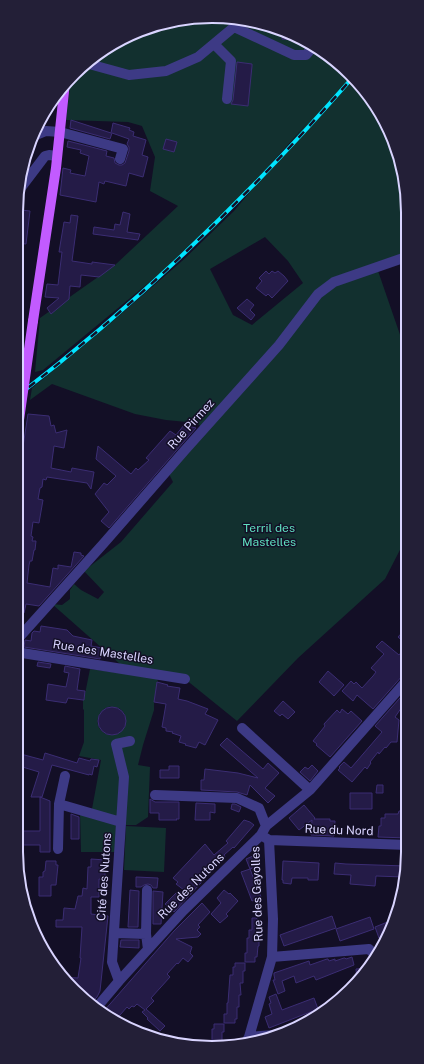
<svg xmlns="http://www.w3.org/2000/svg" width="424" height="1064" viewBox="0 0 424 1064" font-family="'Public Sans',sans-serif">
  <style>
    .green { fill: #12302f; fill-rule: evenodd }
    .building { fill: #241b47; stroke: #3b2d73 }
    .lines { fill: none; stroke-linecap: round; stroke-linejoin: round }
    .minor { stroke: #3d3a85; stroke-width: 10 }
    .major { stroke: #c25bff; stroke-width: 10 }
    .rail-casing { stroke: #00e5ff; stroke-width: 4 }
    .rail { stroke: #130f26; stroke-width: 2.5; stroke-dasharray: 8; stroke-linecap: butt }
    .major-bridge { stroke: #c25bff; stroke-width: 10 }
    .labels { text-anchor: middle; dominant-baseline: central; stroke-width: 3; stroke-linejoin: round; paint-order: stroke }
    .street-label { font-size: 12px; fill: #d9d4ff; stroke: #130f26 }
    .park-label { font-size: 12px; fill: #5fe0c0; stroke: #130f26 }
    .rim { fill: none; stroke: #d9d4ff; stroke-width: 2 }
  </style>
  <rect width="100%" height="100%" fill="#130f26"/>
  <path class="green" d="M199,16L275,26L321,49L360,83L388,126L406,186V255L377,268L407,355V543L403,544L385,579L298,658L237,721L185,679L120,664L52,604L62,605L70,599V590L74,584L81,590L98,599L104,592L84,571L121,542L173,482L169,474L205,431L197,423L166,420L135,414L52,384L30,400L32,388L107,326L182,261L234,211L308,122L215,228L43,370L35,372L40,318L115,265L178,206L150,191L155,157L142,126L128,122L66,120L71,78L125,36ZM265,237L288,261L303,283L252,325L233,315L210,269Z
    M90,669L158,678L154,702V710L143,745L138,765L150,767L148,817L136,825H122L116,852H81L80,812L92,809L101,760L79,756L84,742V710L83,709V700L84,699ZM108,707C138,704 125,747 103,732C93,725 98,711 108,707Z
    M126,826L166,828L164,872L124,870Z"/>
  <path class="building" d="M283,30L303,40V41L282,39Z
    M237,62L252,64V66L248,106L231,104L233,100Z
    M71,120L111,133L113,123L130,128L129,130L134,132L133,136L146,140L142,155L148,157L143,177L129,173L126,186L105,181L104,184L99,182L96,202L60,195L63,168L71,170L70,173L85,176L89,156L80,153L81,150L67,147L68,141L107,151L106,156L114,158L115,163L119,165H122L125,163L129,151V147L127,144L129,139L112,133L110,139L70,128Z
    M166,139L177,142L174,152L163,149Z
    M21,210L30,211L26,244L16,243V224L18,216H20Z
    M123,212L130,214L127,232L140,234L138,240L93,234L94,227L114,230L115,224L120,225Z
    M71,215L78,216L72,261L92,264V262L115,265L99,277L81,275L80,287L70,286L69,299L51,314L47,308L59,298L45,297L47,284L58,285L62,252H59L64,222L70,223Z
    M266,271L269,274L272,271L275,273L278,271L284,276L288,281L272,298L268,294L266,296L256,288L262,281L259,278Z
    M247,299L254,305L250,310L255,315L251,320L237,308Z
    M28,414L49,416L51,426L54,425L56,433L67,430L64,448L54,446L51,468L71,472L72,468L94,472L91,489L87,483L47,477L46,480L43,479L42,487L40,488L38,499L43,500L39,523L33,522L31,536L33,537L32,541H36L35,550H34L32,561H30L29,565L27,583L50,587L53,568L58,569V565L71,567L74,552L81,553V555L84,556L39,606L26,604L24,613L16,612V492Z
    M184,425L196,428L109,528L101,521L109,512L95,494L104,483L107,485L116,476L96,459L98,446L131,474L136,468L138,470L149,460L146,458L170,431L176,435Z
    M41,626L67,630L73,636L92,640L91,646L102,648L100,659L24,647L25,640L31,641L32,633L34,631L40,632Z
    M407,627L408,673L403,675L373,709L357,695L353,701L342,691L351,681L354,684L356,682L362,688L373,676L376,672L371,668L384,654L376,647L382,641L399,655L407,645L398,637Z
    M38,662L51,664L50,668L37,666Z
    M65,666L80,669L77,690L85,691L84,700H83L68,698L66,703L46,700L48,684L66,687L69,673L64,672Z
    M328,671L344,685L334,696L319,682Z
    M157,682L168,685L167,686L180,688L178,699L187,701L208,709L205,714L218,720L205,745L199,742L196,748L185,745L186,744L179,742L181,736L172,733L173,732L166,731V728L162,727L166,704L154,702Z
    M408,689V704H404L395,717L399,720L397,742H391L386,748L385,747L379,754L378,752L370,762L371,763L367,769L365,767L352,782L338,770L340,768L339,767L344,762L351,768L382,732L375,726Z
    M283,701L295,712L288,719L282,714L280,716L274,711Z
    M98 721a14 14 0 1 1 28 0a14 14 0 1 1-28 0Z
    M342,709L348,714L351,711L362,721L330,757L316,745L317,744L313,741L325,726L324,724L337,710L340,713Z
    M227,738L263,769L268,763L279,773L265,788L275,796L268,803L250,785L247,795L237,792L201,790V780H204L205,769L238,773L258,778L220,745Z
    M17,753L43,760L45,753L77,763L79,758L90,761L91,759L99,760L97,767L94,766L92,775L89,774V775L52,765L42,797H31L39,772L16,765V756H17Z
    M312,765L318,771L310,781L300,772L305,767L308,769Z
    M169,766H179V778H160V770H169Z
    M377,785H383V793H376Z
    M350,793H372V809H350Z
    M40,797L50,801V852H40V845H17L18,831H40Z
    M150,799L155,802H179V819H176L177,820H159V813H150Z
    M196,803L215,804V813L210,812V820H195Z
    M232,804H235L241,807L239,812L231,809Z
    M304,805L315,818L314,819H330V821H335L334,836L311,835L312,820L299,830L289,818Z
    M399,811H407L408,838L378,837L379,826H381V818H385V814H398Z
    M71,814L79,817V839H71Z
    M244,820L250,822L254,825L234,848L233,847L224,855L225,857L174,912L165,904L177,892L188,893L176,884L178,882L173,878L205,844L214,855L228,843L226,841Z
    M253,856L257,866L250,869L261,897L252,901L241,872L250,869L246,859Z
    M91,859L106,860L105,868V880L99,879V897H91V914L108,916L100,991L97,997L91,1003L64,981L62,977L78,978L81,958H80L82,927H56V920H63L64,908L75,909L78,896H82L83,888L87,889L88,867H91Z
    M46,861H56V865H58L56,885H51V896H39V877H43V872L45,871Z
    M283,861L319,863L318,880H308V878H292L291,884L283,883V880H282Z
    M335,863L346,864L406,866L404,877L376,876L375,886L350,884L351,875L334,874Z
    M136,877L158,878L157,888H153L151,885L148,884L144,885L141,887H136Z
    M130,890L139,891L138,927H128Z
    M224,890L229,894L230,893L238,901L226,914L228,916L220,923L211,914L221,903L217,898Z
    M153,891L163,892L161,924H153Z
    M202,903L210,912L198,925L200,927L197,930L201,934L198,937L176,939L192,947L190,953L193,956L188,962L183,958L178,964L177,963L167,974L170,977L151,998L154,1001L146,1009L165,1026L160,1031L147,1019L148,1018L142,1012L145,1010L137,1004L134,1007L132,1006L129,1009L127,1007L114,1022L103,1012L174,931Z
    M332,916L336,928L284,946L280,935Z
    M370,917L374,929L340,941L336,929Z
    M252,918H256L262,923V934H259V946H258L257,957H255V962H245V953H247V938H249V930H252Z
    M395,919L387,935L379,938L375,927Z
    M121,940H139V948L120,947Z
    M352,957L354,965L316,980L314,976L296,983L294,976L282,981L285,991L278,994L273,980H275L274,975V973L309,961L310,965L327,959H328L329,961L335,959V961L344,958H345L346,959Z
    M235,963H245V971H243V983H240L241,995H239V1007H237V1019H235V1023H224V1014H227V1003H228L230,975H233V967H235Z
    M369,968L367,972L357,981L356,969Z
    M276,994L282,1010L314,998L318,1009L269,1028L265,1017L272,1014L269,1004L271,1003L269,997Z
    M214,1024H224V1032H222V1044H220V1045H212V1029H214Z"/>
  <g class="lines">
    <path class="minor" d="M214,44L231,61L227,99
      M89,64L129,75L166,71L198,57L234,27L294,55H306L312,48V45
      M34,136L46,131L60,132L123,149L120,159
      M20,189L45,156L49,155L57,156
      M16,641L104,543L185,450L279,345L318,294L334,282L406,257
      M16,652L185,679
      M242,728L310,790
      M155,795L237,798L259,808L266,826
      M59,804L121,822
      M269,840L408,845
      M58,849L59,804L65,776
      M114,933L146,934L148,949
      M146,934L147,890
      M272,957L369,949L376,956
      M119,981L112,962L124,777L116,744L130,741
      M97,1007L119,981L183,911L261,835L266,826L310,790L408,679
      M249,1037L274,1035
      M245,1044L249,1037L272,957L273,919L269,840L261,835"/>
    <path class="major" d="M33,321L56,168L65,82"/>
    <defs>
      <path id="rail" d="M16,397C139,303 251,194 353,77"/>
    </defs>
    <use href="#rail" class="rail-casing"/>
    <use href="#rail" class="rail"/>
    <path class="major-bridge" d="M17,434L33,321"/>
  </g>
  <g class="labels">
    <g class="street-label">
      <text transform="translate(191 424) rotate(-48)">Rue Pirmez</text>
      <text transform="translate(103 652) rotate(9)">Rue des Mastelles</text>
      <text transform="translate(339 830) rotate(2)">Rue du Nord</text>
      <text transform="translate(104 877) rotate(-86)">Cité des Nutons</text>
      <text transform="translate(191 886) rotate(-45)">Rue des Nutons</text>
      <text transform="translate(257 894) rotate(-92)">Rue des Gayolles</text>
    </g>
    <g class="park-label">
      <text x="269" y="528">Terril des<tspan x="269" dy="14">Mastelles</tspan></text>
    </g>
  </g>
  <path d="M0 0H424V1064H0ZM212 23H212A189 189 0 0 1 401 212V852A189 189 0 0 1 212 1041H212A189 189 0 0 1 23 852V212A189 189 0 0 1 212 23Z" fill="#231f37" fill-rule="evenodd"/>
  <path class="rim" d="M212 23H212A189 189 0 0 1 401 212V852A189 189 0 0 1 212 1041H212A189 189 0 0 1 23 852V212A189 189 0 0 1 212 23Z"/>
</svg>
